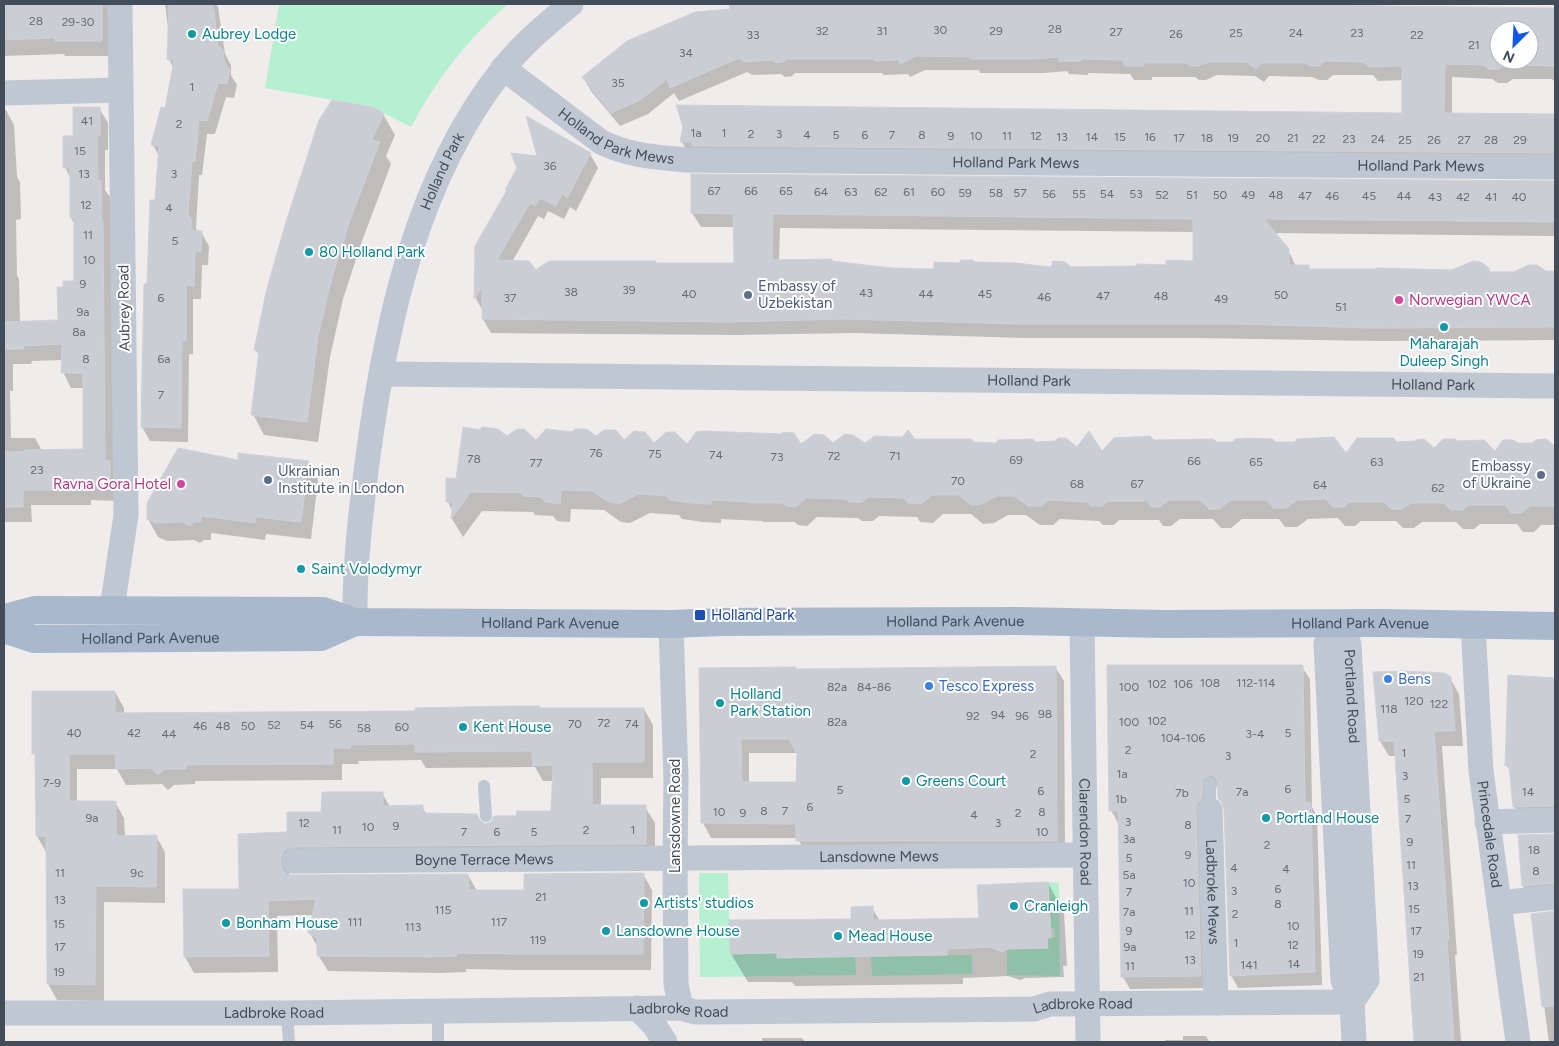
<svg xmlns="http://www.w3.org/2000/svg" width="1559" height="1046" viewBox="0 0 1559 1046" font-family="Figtree,sans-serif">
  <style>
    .green { fill: #b5f1d1 }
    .shadow { fill: #0003; fill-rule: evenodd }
    .building { fill: #cacdd4; stroke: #cfd1d8; fill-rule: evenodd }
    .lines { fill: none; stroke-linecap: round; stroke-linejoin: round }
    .service { stroke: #bec7d2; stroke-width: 12 }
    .minor { stroke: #bec7d2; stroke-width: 25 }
    .primary { stroke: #a9b8cd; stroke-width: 28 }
    .culture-dot { fill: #0f9aa8; stroke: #fff; stroke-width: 2 }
    .service-dot { fill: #5c6f8a; stroke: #fff; stroke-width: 2 }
    .hotel-dot { fill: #d1479c; stroke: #fff; stroke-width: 2 }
    .transit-dot { fill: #1a4fb4; stroke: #fff; stroke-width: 2 }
    .shop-dot { fill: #3f7fe0; stroke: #fff; stroke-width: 2 }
    .labels { text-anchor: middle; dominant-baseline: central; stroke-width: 4; stroke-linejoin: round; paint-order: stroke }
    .number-label { font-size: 12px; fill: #656d78 }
    .culture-label { font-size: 15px; fill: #0d838f; stroke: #fff; text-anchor: start }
    .street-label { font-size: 15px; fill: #434d5a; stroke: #fff }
    .service-label { font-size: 15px; fill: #4e5e75; stroke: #fff; text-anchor: start }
    .hotel-label { font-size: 15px; fill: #b23c85; stroke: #fff; text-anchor: start }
    .transit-label { font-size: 15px; fill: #164399; stroke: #fff; text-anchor: start }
    .shop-label { font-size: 15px; fill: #366cbe; stroke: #fff; text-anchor: start }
  </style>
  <rect width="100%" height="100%" fill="#efeceb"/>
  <path class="green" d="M279,4H508C468,38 436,80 411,127L372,107L265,88Z
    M699,873H728L730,954L762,953L777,951V958L855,956L856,975L700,977Z
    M1048,882L1059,883L1060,976L1007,975V944L1048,948L1047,938L1055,937L1054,928H1050Z
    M972,955V974L872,976L871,956Z"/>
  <path class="shadow" d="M4,4H109L110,56H65L64,54L4,56Z
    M165,4H216L218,7L225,54L231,65V75L237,85L234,98L226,97L215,134H207L202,175H199L196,228L198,232H201L209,246L208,265H202L201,299H193V354H189L188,442L150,441L142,427L145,285H148L159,156L153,145L162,109H166L174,69L169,59V36Z
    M730,4H1066L1149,6L1555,9V82L1552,79H1513L1507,83H1498L1492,79L1452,77V114L1555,116V166L690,156L682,142L685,127L1403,114V80L1378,81L1373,75H1333L1327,80H1319L1312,77L1269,76L1264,82L1255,76L1217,75L1206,80H1199L1195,77H1152V80H1134L1130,74L1088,73V75L1069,74L1067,71L1044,73H980L979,70H925L910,77L908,74L884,75L882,73H795L792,76L785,77L781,74L753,75L747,72L679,101L674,93L648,114L620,126L591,91L583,77L731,10ZM1499,30H1529V60H1499Z
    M99,108L108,123V150H105V190L110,197L119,501L91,500V505H31L32,522H4V110H6L14,125L17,177L20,182L21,219L16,220L17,276L19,279L20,323L60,322L64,288L76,282L75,225L71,218V179L65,167L75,137ZM63,360V372L71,388H85L84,451H42L35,438H11L10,391H13V364H31L32,361Z
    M383,114L395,135L386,156L391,164L362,241L343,299L330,357L318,442L264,435L253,414L260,357L255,349Z
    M590,154L598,168L576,211L570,207L564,219L548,211L544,219L538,216L512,262L536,272L655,262L657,264H735V227H701L692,213L693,176L1555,183V236L1274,233L1288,250L1296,266L1308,267L1310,270L1452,271L1488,269L1491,273L1555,271V340L1380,341L1197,338H1026L855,333L737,335L491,333L483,319V311L476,299V246L508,191L507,190L538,158ZM780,228L1194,232V262L1167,266L1052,268L975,264L935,270L891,269L833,262L832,260L779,261Z
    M506,438L536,442L596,438L654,445L687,446H801L865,444L914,441L996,444L1035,443L1102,454L1154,442L1276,443L1346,455L1396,443L1434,450L1456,442L1495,453L1517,444H1532L1546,441L1555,448V525H1541L1534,532H1523L1517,524H1480L1474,529H1463L1456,522H1422L1414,528H1403L1396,521H1361L1355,526H1345L1338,518L1308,519L1297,527H1285L1279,519H1242L1231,528H1221L1213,519H1180L1171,526H1163L1159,520H1119L1114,525H1103L1099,521L1060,519L1053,525H1040L1026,515H1008L994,523L983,524L971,514H943L933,523L920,522L917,517L879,516L873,521H862L858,518L817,517L807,526L798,525L795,522H763L762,521L721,519V523L703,522L682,519L679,515L650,513L630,523L621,522L604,510L571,509L570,522L557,521L553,516L535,515L533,512L482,511L463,537L452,519L453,512L448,502L457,481Z
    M239,462L308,463L318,480L311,539L266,534L265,540L211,533V540H204L200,543L194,540L167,541L158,537L148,519Z
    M1055,667L1064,681L1065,855H806L798,838H711L703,823L700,669L796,670ZM749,753H798V784L749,783Z
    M1302,667L1310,679L1312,807L1317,816L1322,985L1238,988L1231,975L1226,809L1219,787H1217L1209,792L1207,988L1130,989L1123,977L1119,823H1118L1111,810Z
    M1374,673L1450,678L1459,694L1463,746H1442L1457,955H1455L1461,1042H1416L1396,756H1389L1380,741Z
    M1509,677L1555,680V821H1522L1514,806L1511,772L1506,765Z
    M115,692L124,708V714L416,712L539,707L541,709H644L653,725V778H601V806L645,807L655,823V860L290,870L289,875H468L477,891H525L643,874L652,890L651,970H526L466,969V972L440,973L328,971L318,955V948L310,933L314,915L277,916L278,972L194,973L185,957L288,834L323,813L382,793L390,807H422L427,815H477L482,823L486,825L518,817L553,812V781H543L535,767L426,768L421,760L358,761L359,764H342V780L195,781V784L174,785L168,790L162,784L126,785L117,769H77V802H115L124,818L125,837L156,836L165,852V903L104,902V1001L57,1000L48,984L46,852L37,836L36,757L34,753Z
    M1555,836V898L1532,901L1523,886L1519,837Z
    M1048,883L1064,912L1067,966H1063L1064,977L1025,978L1020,980L1008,976L963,978V984L795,986L792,982H748L731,954L852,920L872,908L880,921L980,920Z
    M1555,913V1042H1549L1532,915Z
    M1183,1036H1206L1209,1041L1212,1042H1165V1040H1183Z
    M762,1038H802L805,1042H762Z"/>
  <path class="building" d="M4,4H102V41H55V38L4,40Z
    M169,4H213L218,46L223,50L224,62L230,70L227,84L218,83L207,121L199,120L195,161H192L188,215L191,218V230L202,231L201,251H195L194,286L186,285V341H182L181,428L141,427L144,284H147L150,200H155L159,146L151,145L161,107L165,108L174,60H167Z
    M729,4H1321L1385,6L1555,8V66L1505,65L1499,69H1489L1483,65L1445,64L1444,113L1555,114V153L692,146V142H680L683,127L676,105L1402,113V66L1369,67L1363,62L1325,61L1319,66H1310L1304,63H1261L1256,69L1246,62H1209L1198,66H1190L1186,63H1144V66H1124V60L1081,59V61H1059V57L1035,59H971V57L916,56L900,64L898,60L875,61L873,59H787L784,62L776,63L772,60L744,62L739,58L670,88L667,79L640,100L611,113L582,77L627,41L695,12L730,9ZM1499,30H1529V60H1499Z
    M332,100L372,107L384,113L372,140L380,142L350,220L332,278L318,336L307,422L251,415L259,351L254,350L267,288L285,225L319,120Z
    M73,107H100V135H97L98,181L101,180L102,222H103L105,461H110V486H83V490H23V507H4V452H24V450L83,449V373H61L62,344L24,346L23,349H4V322L58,320L57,287H63V281H74V218H70V168H63V136H73Z
    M526,116L591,153L567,198L562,194L556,206L540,198L535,206L530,203L497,260L529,261L536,270L549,261H656V263H734L733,214L691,213V174L1555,181V222L1264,219L1289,249V265H1309V269H1375L1377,268L1452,270L1473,261L1481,262L1489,268V272H1514L1528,265H1537L1546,271H1555V327L1372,328L1235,324H1018L846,319L729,322L482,319V287L474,299L475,246L507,190H505L517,168L511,153L537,156ZM773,214L1193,219V261L1166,260V265L1138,264L1135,266L1071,267L1065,262L1053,261L1051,267L1015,263L975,262L973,260H961L959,263L934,262V269L891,268L832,261V259L772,260Z
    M463,427L480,430L482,427L498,429L507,436L517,429H524L536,440L546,429L572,432L575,429H587L596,436L604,430H616L624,440L634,431L645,432L654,443L666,432H675L687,444L696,432L704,431L782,434L783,432L794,433L801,444L814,434L824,435L833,443L845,434L853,435L865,443L875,436L902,437L908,430L915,439H971L974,442L996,443L998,440L1033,439L1036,442L1055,441L1058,438H1066L1077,447L1089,431L1102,451L1114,438L1150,436L1154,440L1213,439L1217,442H1233L1235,439L1246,438L1272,439L1276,442H1295L1297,439L1334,437L1346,453L1357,438H1394L1396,442L1415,441L1416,440L1424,439L1434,448L1443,439H1455L1457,441L1484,440L1495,451L1503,440H1513L1518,443H1532L1536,440L1546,439L1555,446V506H1530L1522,513H1511L1505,505H1469L1462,510H1451L1444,503H1411L1402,509H1391L1384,502H1350L1344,507H1333L1326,499L1297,500L1286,508H1273L1267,500H1231L1219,509H1209L1200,500H1169L1160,507H1151L1147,501H1108L1102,506H1091L1087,502L1048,500L1042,506H1028L1014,496H997L982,504L971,505L959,495H932L921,504L908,503L904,498L868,497L862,502H850L846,499L806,498L796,507L786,506L783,503H750V502L711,500V504L691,503L669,500L667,496L638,494L619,504L609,502L592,491L561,490L560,504L545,502L541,497L523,496V493L471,492L451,519L453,503L446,502V478L456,479Z
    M178,448L238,460V453L309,461L301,522L256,517L255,523L201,516V522H194L190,526L183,522L156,523L147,519V503Z
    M1107,665H1303L1305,802L1311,803L1315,972L1230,976L1224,810L1222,803L1218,798L1217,779L1214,776L1210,775L1203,779L1202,798L1197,804L1196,810L1201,976L1121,977L1118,811H1109Z
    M1056,666L1057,841H796V824L701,823L699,668L796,667V669ZM741,739H789L797,754L796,782H742Z
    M1402,671L1445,673L1451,677L1455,731H1434L1449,940H1447L1454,1042H1414L1394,741H1379L1373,672Z
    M1508,675L1555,678V806L1513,807L1509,766H1505Z
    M32,691H115V713L415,711V708L511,706H540V708H644V762H592V805H646V844L294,847L286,849L282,854L280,861L282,869L287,874L294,875L468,874L469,890H524V874L644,873L643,954H517L457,953V956L430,957L317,956V938L308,933L316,899L268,901L269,956L184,957L183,889H239L238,834L287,832V812H321L322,792H383V806L423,805V813L477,814L480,821L486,824L491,822L494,816H516L517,811H551L553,765L533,766L532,751L415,752V744L350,745V748H333V764L186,765V769H165L158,775L151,768L116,769L115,754H69V801H116V836L157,835L156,887L96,886L95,985L47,984L46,836H36L35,754H32Z
    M1555,834V883L1522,886L1518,835Z
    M1048,882L1051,938H1047L1048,948L1008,949L1002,952L990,947L947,949V955L777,958V953L730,954L729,920L851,919V907L873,906V920L979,918L977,885Z
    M1555,911V1006L1542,1007L1531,914Z"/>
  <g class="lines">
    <path class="service" d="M1210,783V810
      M484,786L486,816
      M287,1013L289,1042
      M438,1042V1011"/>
    <g class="minor">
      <path id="s1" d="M503,68L601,142C629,156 656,157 686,160L1555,167"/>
      <path d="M4,93L121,90"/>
      <path id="s2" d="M381,374L1555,386"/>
      <path d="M113,611V602L126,515L120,4"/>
      <path id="s3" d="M355,622C354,568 361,510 368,456C386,322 417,177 503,69C522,44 547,24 571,4"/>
      <path id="s4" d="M1082,622L1088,1042"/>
      <path d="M671,624L676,780L675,859L676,984L681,1008"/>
      <path d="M1336,624L1326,644L1343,980L1352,1002L1354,1042"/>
      <path id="s5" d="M1336,624L1349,644L1367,980L1352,1002"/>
      <path id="s6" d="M1473,625L1481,771L1518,1042"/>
      <path id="s7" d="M1210,810L1216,1003"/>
      <path d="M1487,822L1555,820"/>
      <path id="s8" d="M294,861L1084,855"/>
      <path d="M1499,903L1555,897"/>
      <path d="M637,1008L654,1025L665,1042"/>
      <path id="s9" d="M4,1013H287L681,1008L695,1012L1034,1009L1050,1004L1352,1002"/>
    </g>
    <g class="primary">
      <path id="s10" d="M4,618L35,610L323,611L355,622L671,624L722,622L1019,621L1164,624L1382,623L1555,626"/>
      <path id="s11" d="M4,629L34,639L321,637L355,622"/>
    </g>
  </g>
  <g class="culture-dot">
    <circle cx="192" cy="34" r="5"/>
    <circle cx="309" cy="252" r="5"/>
    <circle cx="1444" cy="327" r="5"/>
    <circle cx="301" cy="569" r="5"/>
    <circle cx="720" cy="703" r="5"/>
    <circle cx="463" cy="727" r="5"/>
    <circle cx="906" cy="781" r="5"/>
    <circle cx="1266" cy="818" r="5"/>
    <circle cx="644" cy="903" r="5"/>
    <circle cx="1014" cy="906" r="5"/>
    <circle cx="226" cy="923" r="5"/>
    <circle cx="606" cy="931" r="5"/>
    <circle cx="838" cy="936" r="5"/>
  </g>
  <g class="service-dot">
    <circle cx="748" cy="295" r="5"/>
    <circle cx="1541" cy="475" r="5"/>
    <circle cx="268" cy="480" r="5"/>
  </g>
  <g class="hotel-dot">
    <circle cx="1399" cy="300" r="5"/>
    <circle cx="181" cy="484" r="5"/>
  </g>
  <rect class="transit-dot" x="694" y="609" width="12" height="12" rx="2.5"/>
  <g class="shop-dot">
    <circle cx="1388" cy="679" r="5"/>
    <circle cx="929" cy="686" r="5"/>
  </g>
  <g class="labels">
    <g class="number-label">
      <text x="36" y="21">28</text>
      <text x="78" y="22">29-30</text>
      <text x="1055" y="29">28</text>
      <text x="940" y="30">30</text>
      <text x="822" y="31">32</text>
      <text x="882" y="31">31</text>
      <text x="996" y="31">29</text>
      <text x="1116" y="32">27</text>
      <text x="1236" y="33">25</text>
      <text x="1296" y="33">24</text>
      <text x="1357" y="33">23</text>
      <text x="1176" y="34">26</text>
      <text x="753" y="35">33</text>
      <text x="1417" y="35">22</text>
      <text x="1474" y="45">21</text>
      <text x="686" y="53">34</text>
      <text x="618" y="83">35</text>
      <text x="192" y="87">1</text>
      <text x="87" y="121">41</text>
      <text x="179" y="124">2</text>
      <text x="696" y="133">1a</text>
      <text x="724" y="133">1</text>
      <text x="751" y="134">2</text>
      <text x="779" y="134">3</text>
      <text x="807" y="135">4</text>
      <text x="836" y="135">5</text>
      <text x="865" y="135">6</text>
      <text x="892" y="135">7</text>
      <text x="922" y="135">8</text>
      <text x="951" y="136">9</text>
      <text x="976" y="136">10</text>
      <text x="1007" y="136">11</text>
      <text x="1036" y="136">12</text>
      <text x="1062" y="137">13</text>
      <text x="1092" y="137">14</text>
      <text x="1120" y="137">15</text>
      <text x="1150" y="137">16</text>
      <text x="1179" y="138">17</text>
      <text x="1207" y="138">18</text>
      <text x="1233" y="138">19</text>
      <text x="1263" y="138">20</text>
      <text x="1293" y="138">21</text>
      <text x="1319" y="139">22</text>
      <text x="1349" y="139">23</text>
      <text x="1378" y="139">24</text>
      <text x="1405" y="140">25</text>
      <text x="1434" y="140">26</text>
      <text x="1464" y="140">27</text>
      <text x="1491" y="140">28</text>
      <text x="1520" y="140">29</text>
      <text x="80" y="151">15</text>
      <text x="550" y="166">36</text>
      <text x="84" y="174">13</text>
      <text x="174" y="174">3</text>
      <text x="714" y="191">67</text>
      <text x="751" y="191">66</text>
      <text x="786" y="191">65</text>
      <text x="821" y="192">64</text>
      <text x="851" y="192">63</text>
      <text x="881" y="192">62</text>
      <text x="909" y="192">61</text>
      <text x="938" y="192">60</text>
      <text x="965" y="193">59</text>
      <text x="996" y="193">58</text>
      <text x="1020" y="193">57</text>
      <text x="1049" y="194">56</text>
      <text x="1079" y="194">55</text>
      <text x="1107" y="194">54</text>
      <text x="1136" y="194">53</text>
      <text x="1162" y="195">52</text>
      <text x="1192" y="195">51</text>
      <text x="1220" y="195">50</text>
      <text x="1248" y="195">49</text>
      <text x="1276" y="195">48</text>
      <text x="1305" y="196">47</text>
      <text x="1332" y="196">46</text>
      <text x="1369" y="196">45</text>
      <text x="1404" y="196">44</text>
      <text x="1435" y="197">43</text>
      <text x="1463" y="197">42</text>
      <text x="1491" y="197">41</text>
      <text x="1519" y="197">40</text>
      <text x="86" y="205">12</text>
      <text x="169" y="208">4</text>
      <text x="88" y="235">11</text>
      <text x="175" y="241">5</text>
      <text x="89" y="260">10</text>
      <text x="83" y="284">9</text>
      <text x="629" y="290">39</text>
      <text x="571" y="292">38</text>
      <text x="866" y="293">43</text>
      <text x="689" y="294">40</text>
      <text x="926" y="294">44</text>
      <text x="985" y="294">45</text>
      <text x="1281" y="295">50</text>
      <text x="1103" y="296">47</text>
      <text x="1161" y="296">48</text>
      <text x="1044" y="297">46</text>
      <text x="161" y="298">6</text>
      <text x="510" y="298">37</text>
      <text x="1221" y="299">49</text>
      <text x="1341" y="307">51</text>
      <text x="83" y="312">9a</text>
      <text x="79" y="332">8a</text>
      <text x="86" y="359">8</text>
      <text x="164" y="359">6a</text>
      <text x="161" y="395">7</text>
      <text x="596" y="453">76</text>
      <text x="655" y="454">75</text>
      <text x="716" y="455">74</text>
      <text x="834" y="456">72</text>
      <text x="895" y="456">71</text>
      <text x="777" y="457">73</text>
      <text x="474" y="459">78</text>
      <text x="1016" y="460">69</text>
      <text x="1194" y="461">66</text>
      <text x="1256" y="462">65</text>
      <text x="1377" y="462">63</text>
      <text x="536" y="463">77</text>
      <text x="37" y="470">23</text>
      <text x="958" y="481">70</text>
      <text x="1077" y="484">68</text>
      <text x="1137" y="484">67</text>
      <text x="1320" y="485">64</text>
      <text x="1438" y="488">62</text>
      <text x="1210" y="683">108</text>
      <text x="1256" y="683">112-114</text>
      <text x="1157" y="684">102</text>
      <text x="1183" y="684">106</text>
      <text x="837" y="687">82a</text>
      <text x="874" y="687">84-86</text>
      <text x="1129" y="687">100</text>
      <text x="1414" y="701">120</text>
      <text x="1439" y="704">122</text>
      <text x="1389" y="709">118</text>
      <text x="1045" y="714">98</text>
      <text x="998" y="715">94</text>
      <text x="973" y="716">92</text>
      <text x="1022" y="716">96</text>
      <text x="1157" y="721">102</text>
      <text x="837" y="722">82a</text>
      <text x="1129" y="722">100</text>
      <text x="604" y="723">72</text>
      <text x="335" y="724">56</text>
      <text x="575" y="724">70</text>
      <text x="632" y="724">74</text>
      <text x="274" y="725">52</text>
      <text x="307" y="725">54</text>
      <text x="200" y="726">46</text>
      <text x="223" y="726">48</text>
      <text x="248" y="726">50</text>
      <text x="402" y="727">60</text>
      <text x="364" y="728">58</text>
      <text x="74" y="733">40</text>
      <text x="134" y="733">42</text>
      <text x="1288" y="733">5</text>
      <text x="169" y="734">44</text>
      <text x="1255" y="734">3-4</text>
      <text x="1183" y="738">104-106</text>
      <text x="1128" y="750">2</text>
      <text x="1404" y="753">1</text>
      <text x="1033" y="754">2</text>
      <text x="1228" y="756">3</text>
      <text x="1122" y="774">1a</text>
      <text x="1405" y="776">3</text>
      <text x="52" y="783">7-9</text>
      <text x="1288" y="789">6</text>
      <text x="840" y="790">5</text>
      <text x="1041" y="791">6</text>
      <text x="1242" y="792">7a</text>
      <text x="1528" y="792">14</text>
      <text x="1182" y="793">7b</text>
      <text x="1121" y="799">1b</text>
      <text x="1407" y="799">5</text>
      <text x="810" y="807">6</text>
      <text x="764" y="811">8</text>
      <text x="785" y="811">7</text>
      <text x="719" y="812">10</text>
      <text x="1042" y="812">8</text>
      <text x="743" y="813">9</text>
      <text x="1018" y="813">2</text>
      <text x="974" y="815">4</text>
      <text x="92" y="818">9a</text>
      <text x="1408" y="819">7</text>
      <text x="1128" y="822">3</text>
      <text x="304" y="823">12</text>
      <text x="998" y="823">3</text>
      <text x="1188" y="825">8</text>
      <text x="396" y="826">9</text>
      <text x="368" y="827">10</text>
      <text x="337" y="830">11</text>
      <text x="586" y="830">2</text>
      <text x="633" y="830">1</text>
      <text x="464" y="832">7</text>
      <text x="497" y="832">6</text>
      <text x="534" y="832">5</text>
      <text x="1042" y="832">10</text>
      <text x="1129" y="839">3a</text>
      <text x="1410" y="842">9</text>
      <text x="1267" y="845">2</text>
      <text x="1534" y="850">18</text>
      <text x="1188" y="855">9</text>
      <text x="1129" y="858">5</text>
      <text x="1411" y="865">11</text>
      <text x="1234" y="868">4</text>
      <text x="1286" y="869">4</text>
      <text x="1536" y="871">8</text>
      <text x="60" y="873">11</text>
      <text x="137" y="873">9c</text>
      <text x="1129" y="875">5a</text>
      <text x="1189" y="883">10</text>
      <text x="1413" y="886">13</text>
      <text x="1278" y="889">6</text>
      <text x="1234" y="891">3</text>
      <text x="1129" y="892">7</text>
      <text x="541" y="897">21</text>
      <text x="60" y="900">13</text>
      <text x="1278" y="904">8</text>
      <text x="1414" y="909">15</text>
      <text x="443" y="910">115</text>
      <text x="1189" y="911">11</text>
      <text x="1129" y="912">7a</text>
      <text x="1235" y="914">2</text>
      <text x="355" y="922">111</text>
      <text x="499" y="922">117</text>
      <text x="59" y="924">15</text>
      <text x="1293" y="926">10</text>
      <text x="413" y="927">113</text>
      <text x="1129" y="931">9</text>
      <text x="1416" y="931">17</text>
      <text x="1190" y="935">12</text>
      <text x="538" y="940">119</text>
      <text x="1236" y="943">1</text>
      <text x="1293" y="945">12</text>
      <text x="60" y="947">17</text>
      <text x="1130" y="947">9a</text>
      <text x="1418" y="954">19</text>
      <text x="1190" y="960">13</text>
      <text x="1294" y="964">14</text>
      <text x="1249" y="965">141</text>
      <text x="1130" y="966">11</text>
      <text x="59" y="972">19</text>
      <text x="1419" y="977">21</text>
    </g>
    <g class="culture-label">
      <text x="202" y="34">Aubrey Lodge</text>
      <text x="319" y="252">80 Holland Park</text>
      <text x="1444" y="344" text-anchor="middle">Maharajah<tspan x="1444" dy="17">Duleep Singh</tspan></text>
      <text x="311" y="569">Saint Volodymyr</text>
      <text x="730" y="694">Holland<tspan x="730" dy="17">Park Station</tspan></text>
      <text x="473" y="727">Kent House</text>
      <text x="916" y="781">Greens Court</text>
      <text x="1276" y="818">Portland House</text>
      <text x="654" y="903">Artists' studios</text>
      <text x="1024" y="906">Cranleigh</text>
      <text x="236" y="923">Bonham House</text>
      <text x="616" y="931">Lansdowne House</text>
      <text x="848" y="936">Mead House</text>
    </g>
    <g class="street-label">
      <text stroke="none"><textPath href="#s1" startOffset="135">Holland Park Mews</textPath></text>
      <text stroke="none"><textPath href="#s1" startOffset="540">Holland Park Mews</textPath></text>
      <text stroke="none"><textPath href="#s1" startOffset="945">Holland Park Mews</textPath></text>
      <text stroke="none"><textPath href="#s3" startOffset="462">Holland Park</textPath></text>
      <text transform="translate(124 308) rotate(-91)">Aubrey Road</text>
      <text stroke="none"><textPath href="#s2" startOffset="648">Holland Park</textPath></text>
      <text stroke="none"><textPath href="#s2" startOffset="1052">Holland Park</textPath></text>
      <text stroke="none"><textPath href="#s10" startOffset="954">Holland Park Avenue</textPath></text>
      <text stroke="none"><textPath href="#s10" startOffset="549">Holland Park Avenue</textPath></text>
      <text stroke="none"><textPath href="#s10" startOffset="1359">Holland Park Avenue</textPath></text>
      <text stroke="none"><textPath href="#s11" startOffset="148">Holland Park Avenue</textPath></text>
      <text stroke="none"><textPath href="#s5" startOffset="76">Portland Road</textPath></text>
      <text transform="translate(675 816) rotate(-90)">Lansdowne Road</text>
      <text stroke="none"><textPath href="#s4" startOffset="210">Clarendon Road</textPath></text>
      <text stroke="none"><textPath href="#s6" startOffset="210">Princedale Road</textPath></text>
      <text stroke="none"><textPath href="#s8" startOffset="585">Lansdowne Mews</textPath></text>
      <text stroke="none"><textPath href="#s8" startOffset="190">Boyne Terrace Mews</textPath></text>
      <text stroke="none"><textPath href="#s7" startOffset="82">Ladbroke Mews</textPath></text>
      <text stroke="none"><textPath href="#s9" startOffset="1080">Ladbroke Road</textPath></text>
      <text stroke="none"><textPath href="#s9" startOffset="675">Ladbroke Road</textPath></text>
      <text stroke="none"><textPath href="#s9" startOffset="270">Ladbroke Road</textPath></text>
    </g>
    <g class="service-label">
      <text x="758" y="286">Embassy of<tspan x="758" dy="17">Uzbekistan</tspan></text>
      <text x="1531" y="466" text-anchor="end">Embassy<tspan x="1531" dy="17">of Ukraine</tspan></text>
      <text x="278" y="471">Ukrainian<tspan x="278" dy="17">Institute in London</tspan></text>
    </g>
    <g class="hotel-label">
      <text x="1409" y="300">Norwegian YWCA</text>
      <text x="171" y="484" text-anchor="end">Ravna Gora Hotel</text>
    </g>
    <g class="transit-label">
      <text x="711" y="615">Holland Park</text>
    </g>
    <g class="shop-label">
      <text x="1398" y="679">Bens</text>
      <text x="939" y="686">Tesco Express</text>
    </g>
  </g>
  <rect width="1559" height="1046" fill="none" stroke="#434d5a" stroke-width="10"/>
  <g transform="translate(1514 45) rotate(204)"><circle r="24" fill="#ffffff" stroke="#b4b8bd"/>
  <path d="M0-4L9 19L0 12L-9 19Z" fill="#0e5ae6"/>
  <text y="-8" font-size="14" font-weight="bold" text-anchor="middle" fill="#434d5a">N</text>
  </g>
</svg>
